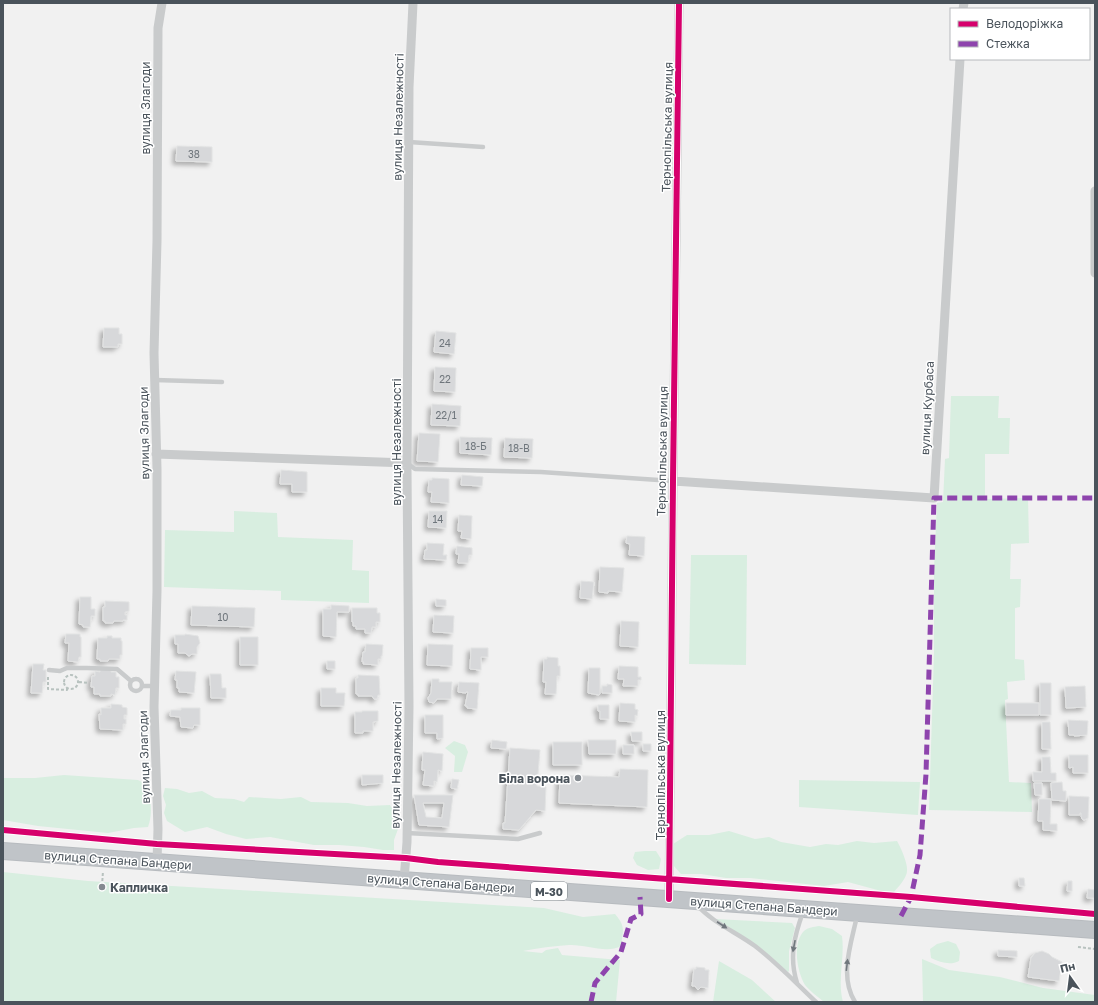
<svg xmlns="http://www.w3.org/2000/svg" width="1098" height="1005" viewBox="0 0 1098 1005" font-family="'Golos Text',sans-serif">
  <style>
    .green { fill: #d8eee0 }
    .building { fill: #d7d8da; stroke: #e2e3e3; fill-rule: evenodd; filter: url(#shadow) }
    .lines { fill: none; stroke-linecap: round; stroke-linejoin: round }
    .trunk-casing { stroke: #b7bbbf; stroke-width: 18 }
    .path { stroke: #b8c2bf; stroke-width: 2; stroke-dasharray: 3 2; stroke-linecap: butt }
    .service { stroke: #c9cbcc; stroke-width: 4.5 }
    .minor { stroke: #c9cbcc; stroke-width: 9 }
    .trunk { stroke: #c0c4c8; stroke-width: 16 }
    .quiet { stroke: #8e44ad; stroke-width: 5; stroke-dasharray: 10 5; stroke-linecap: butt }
    .cycleway-casing { stroke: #fff; stroke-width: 8 }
    .cycleway { stroke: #d6006c; stroke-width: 6 }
    .oneway { fill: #70777d }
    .poi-dot { fill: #848a90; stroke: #fff; stroke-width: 1.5 }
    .labels { text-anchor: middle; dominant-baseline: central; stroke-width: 3; stroke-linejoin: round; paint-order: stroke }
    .number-label { font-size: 10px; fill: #6f767c }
    .shield { fill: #fff; stroke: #80878c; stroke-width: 1 }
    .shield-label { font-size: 11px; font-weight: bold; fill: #4a535b }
    .street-label { font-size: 12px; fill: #4a535b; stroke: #fff }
    .poi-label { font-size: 12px; font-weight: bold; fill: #4a535b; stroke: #fff; text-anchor: end }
  </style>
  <defs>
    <filter id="shadow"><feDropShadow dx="-3.5" dy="3.5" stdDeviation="2" flood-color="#0004"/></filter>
  </defs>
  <rect width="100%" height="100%" fill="#f1f1f1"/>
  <path class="green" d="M951,396H999L998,418H1010L1009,454H985V499L1028,498L1029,543L1011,544L1010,579H1021L1020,607L1015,608V659L1024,660L1025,680L1007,682L1008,699L1005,700L1009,782L1031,783L1032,812L929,810L934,653V569L937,503L943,502L945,459L949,458Z
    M234,511L277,513L278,537L353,540L352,570L369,571V603L281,600V591L164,587L165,530L234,532Z
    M691,555H747L746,665L689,664Z
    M454,741L465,745L468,752L462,772H454L455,756L445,748Z
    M64,775L138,780L146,784C151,797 153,814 148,827L134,828L108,833L38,826L3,820V778H35Z
    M799,780L920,782L918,815L799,807Z
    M165,788L177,789L189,793L202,791L215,798L234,799L244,802L249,797L281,799L301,797L311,802L348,803L367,806L390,805L398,818V829L394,840V850H383L364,847L339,845H314L270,837L246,839L226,834L207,827L185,832L167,821L164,813L166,805L163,796Z
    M729,831L755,839L769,837L781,842L810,847L826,844L838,845L857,841L874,843L897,841C901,848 907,862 907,869C908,877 899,886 894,892L881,891L848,882L824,886L750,878H726L701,874H681L673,865V844L687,835H709Z
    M645,851H656L661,859L659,869L648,870L637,865L633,858L635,852Z
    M3,872L88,881L544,908L583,917L615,914C626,927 623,930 621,946C606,954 585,944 569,945C554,946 538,948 523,951L542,953L546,950L558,948L562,955L620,960L616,1002H3Z
    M715,919L792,923L795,928L789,951V971L788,972L784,969Z
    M819,926L832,929L842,936C845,958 837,980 843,1002H824C818,997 810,991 805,985C797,972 792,943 804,931C808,927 814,927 819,926Z
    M948,941L956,944L960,952L959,961C950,966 940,962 931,958L930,949L937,944Z
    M922,959L949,970L1000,977L1043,988L1095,995V1002H923Z
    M719,961L752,980L776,1002H713Z"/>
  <path class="building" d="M177,146L212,147V162L176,161Z
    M104,328H119V334H122V344H118V347H103Z
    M436,331L456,333L454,354L434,352Z
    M435,367L456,368L455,392L434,391Z
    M432,404L461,406L460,426L431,425Z
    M419,433L440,434L438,462L417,461Z
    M460,437L492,438L491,455L460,453Z
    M505,438L533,439L532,458L504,457Z
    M281,470L307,472V492H292V484H280Z
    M462,475L483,477L482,486L461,485Z
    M432,478L449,479V503L431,502L432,492H428L429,480H432Z
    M429,511H447L446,528L428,527Z
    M459,515L472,516L471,539L461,538L462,531H458Z
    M627,536L645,537L644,556L629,555L630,544L626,543Z
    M427,543L444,544L443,555H447L446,560L424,559L425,550H427Z
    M457,546L472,548V555H469L468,563H458L459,554H456Z
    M600,567L624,568L622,592L608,591V593L599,592Z
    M581,581L594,582L592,599L580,598Z
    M80,597H91V609H95V616H91L90,627H83V625L79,624Z
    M436,599L446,600V606H436Z
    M105,601L129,602V611L125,612V615H127V620H123V621H114L113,623H105V621H103V607H105Z
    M331,605L349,606V612H337L336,637L323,636V609H331Z
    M192,606L255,608L254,627L191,625Z
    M352,608H377V613H380V622H376V627H372L371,633H365V629H356V626H353V622H352Z
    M434,615L454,616L453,633L433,632Z
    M621,621L639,622L638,647L620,646Z
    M66,634H80V637H81V657H79L78,662L68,661L69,643H65Z
    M185,634L198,636L200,643L197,647V654H192L189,656L185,653H178V644H175V635H185Z
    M107,636H112V638H121V641H122V655H120V659H109L108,661H100V659H97L98,638H107Z
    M240,637H258V665H240Z
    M366,644L383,645L382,656H381V659H378V665L363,664L364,662H362L363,652H365Z
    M428,644L453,645L452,666L427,665Z
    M471,648H488V657H481V670L470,669Z
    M547,657L558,658V666H560V676H557L556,694H545L546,682H543L544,659H547Z
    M327,661H335V669H327Z
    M33,664H44L43,670H46V682H43L42,693H31Z
    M619,666L638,667V677H641V680H638V686H623L624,679H618Z
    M589,668H600V694L599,695L588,693Z
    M100,669H111V672H116V677H119V688H116L115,695L111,694V696H100V694H94V687H91L92,676H95V671L100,672Z
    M176,671L196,672L194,693L179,692V688H177V680H175Z
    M210,674H221L222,688H226V698H211Z
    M358,675L379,676L380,695H378L377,699H374L372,696H358V694H356V678H358Z
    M432,679H439V682H452L451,699H437L434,703L429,702L428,698L431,693Z
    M459,682L479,683L477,709L467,708V706H465L468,692H466V693L458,692Z
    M1040,683H1051V715H1040Z
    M607,684L612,685V693H602V686H607Z
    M1085,686L1086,707L1066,708L1065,687Z
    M321,688H336V693H345L344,706H321Z
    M620,703L635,704V709L638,710L637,716L635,715V722L619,721Z
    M1006,703H1039V715H1006Z
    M111,704L122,705V707L127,708V715H124V719H126V724H123V730L100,729L99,714L101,715V708H111Z
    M598,705H609V719H600V711H598Z
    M181,708H200V725H194L193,728L181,727L180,717L170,716L171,710H181Z
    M362,711H378V721L373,722V731H363V733H355V712H362Z
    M425,715H443V738L437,739V733H425Z
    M1068,720L1088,721L1087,735L1074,736V735H1069Z
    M1042,722H1050L1051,749H1042Z
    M631,732H642V741H632Z
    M492,740L507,742L506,749L491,748Z
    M588,740H616V754H589Z
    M553,742H582V765H553Z
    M643,744H651V751H643Z
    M623,745H634V754H623Z
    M510,748L540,750L537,786L546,787L545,811L536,810L519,830L503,829V823H505Z
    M423,752L443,754L442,771L438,770L437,782L434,781V786L423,785L425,770H422V769Z
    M1069,755H1088V773H1073V767L1069,768Z
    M1042,757H1050L1051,773H1056V781H1033V772H1042Z
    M620,769L648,770L647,807L559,803L560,775L619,777Z
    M362,775H383V783L362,785Z
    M452,779L459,780L457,789L451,788Z
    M1062,782L1063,791H1066V801L1052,800L1051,783Z
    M1034,783H1042V795H1035Z
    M414,795H453L449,827L419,825ZM423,803H444L442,818L426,817Z
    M1069,796L1089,797L1088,818L1084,820L1082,819L1081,816V813H1080V815H1069Z
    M1039,799H1051L1050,824H1057V831L1043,830V821H1038Z
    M1019,878H1024L1025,886H1019Z
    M1068,881H1072V891H1067Z
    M1088,889L1095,890V898H1087Z
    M998,950L1017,951V957L998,956Z
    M1042,951L1049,954L1052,957L1062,962L1059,981L1028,977L1031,958L1035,953Z
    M696,967L705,968V970H709L708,988L701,987L698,990L695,986H692L694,969H696Z"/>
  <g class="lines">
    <defs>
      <path id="trunk" d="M3,851L1095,930"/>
    </defs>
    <use href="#trunk" class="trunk-casing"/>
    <path class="path" d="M64 682a7 7 0 1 1 14 0a7 7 0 1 1-14 0Z
      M48,677V689L67,690V688
      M79,682L89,683
      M102,886L103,871
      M1078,947L1095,949"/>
    <path class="service" d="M409,142L483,147
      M155,380L222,382
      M407,463L415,469L541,472L673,481
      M49,670L60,671L67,668H87L117,669L131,681
      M130 685a6 6 0 1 1 12 0a6 6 0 1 1-12 0Z
      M142,686H155
      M407,833L518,839L540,833
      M697,905C713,923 736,932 755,946C777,963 796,983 816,1002
      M797,983C789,957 794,937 803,912
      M855,1002C839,976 851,944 857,916"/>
    <path class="minor" d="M963,9L964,3
      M1095,191V273
      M156,454L407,463
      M673,481L934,498L960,59
      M157,862L158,829L154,707L157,591V469L154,353L157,241L158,28L162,3
      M404,880L407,842L409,706L407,470L409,87L413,3
      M669,899L673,481L679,3"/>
    <use href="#trunk" class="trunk"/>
    <path class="quiet" d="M901,916L911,897L920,855L926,774L934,498H1095
      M591,1002L595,983L621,952L631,919L641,914L640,897"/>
    <defs>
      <path id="cycleway" d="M3,830L157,844L406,858L438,862L911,897L1095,914
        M669,899L673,481L679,3"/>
    </defs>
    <use href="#cycleway" class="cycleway-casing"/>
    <use href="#cycleway" class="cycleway"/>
  </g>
  <defs><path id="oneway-solid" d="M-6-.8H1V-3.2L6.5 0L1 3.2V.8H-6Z"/></defs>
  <g class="oneway">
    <use href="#oneway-solid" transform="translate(722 925) rotate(33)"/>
    <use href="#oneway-solid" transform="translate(794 946) rotate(101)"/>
    <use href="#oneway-solid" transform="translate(847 965) rotate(-83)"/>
  </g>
  <g class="poi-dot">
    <circle cx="578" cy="778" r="4"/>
    <circle cx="102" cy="887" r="4"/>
  </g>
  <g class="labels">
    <g class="number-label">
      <text x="194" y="154">38</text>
      <text x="445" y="343">24</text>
      <text x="445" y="379">22</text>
      <text x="446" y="415">22/1</text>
      <text x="476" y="446">18-Б</text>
      <text x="519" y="448">18-В</text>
      <text x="438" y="519">14</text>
      <text x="223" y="617">10</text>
    </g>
    <rect class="shield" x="531" y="882" width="36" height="18" rx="3"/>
    <g class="shield-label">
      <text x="549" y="891">М-30</text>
    </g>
    <g class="street-label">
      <text transform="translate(145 108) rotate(-90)">вулиця Злагоди</text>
      <text transform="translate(398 117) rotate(-89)">вулиця Незалежності</text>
      <text transform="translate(667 127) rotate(-89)">Тернопільська вулиця</text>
      <text transform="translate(927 408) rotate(-87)">вулиця Курбаса</text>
      <text transform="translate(144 433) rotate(-91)">вулиця Злагоди</text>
      <text transform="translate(396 442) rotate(-90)">вулиця Незалежності</text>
      <text transform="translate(662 451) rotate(-89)">Тернопільська вулиця</text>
      <text transform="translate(144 757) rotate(-92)">вулиця Злагоди</text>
      <text transform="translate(396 765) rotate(-89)">вулиця Незалежності</text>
      <text transform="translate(660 775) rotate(-90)">Тернопільська вулиця</text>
      <text transform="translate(118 860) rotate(4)">вулиця Степана Бандери</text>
      <text transform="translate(441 883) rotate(4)">вулиця Степана Бандери</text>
      <text transform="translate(764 906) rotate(4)">вулиця Степана Бандери</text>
    </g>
    <g class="poi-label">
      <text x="570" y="778">Біла ворона</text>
      <text x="110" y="887" text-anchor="start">Капличка</text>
    </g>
  </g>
  <rect width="1098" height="1005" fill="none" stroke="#4a535b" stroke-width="8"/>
  <rect x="950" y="8" width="140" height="52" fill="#ffffff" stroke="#b7babd"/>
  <rect x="958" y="21" width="20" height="6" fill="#d6006c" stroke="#b7babd"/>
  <text x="986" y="28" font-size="12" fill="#4a535b">Велодоріжка</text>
  <rect x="958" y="41" width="20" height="6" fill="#8e44ad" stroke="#b7babd"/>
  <text x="986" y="48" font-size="12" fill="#4a535b">Стежка</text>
  <g transform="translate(1070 977) rotate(346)" stroke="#ffffff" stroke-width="3" paint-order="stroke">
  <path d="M0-3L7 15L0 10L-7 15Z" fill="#4a535b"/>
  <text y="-6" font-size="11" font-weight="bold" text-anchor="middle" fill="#4a535b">Пн</text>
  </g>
</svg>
